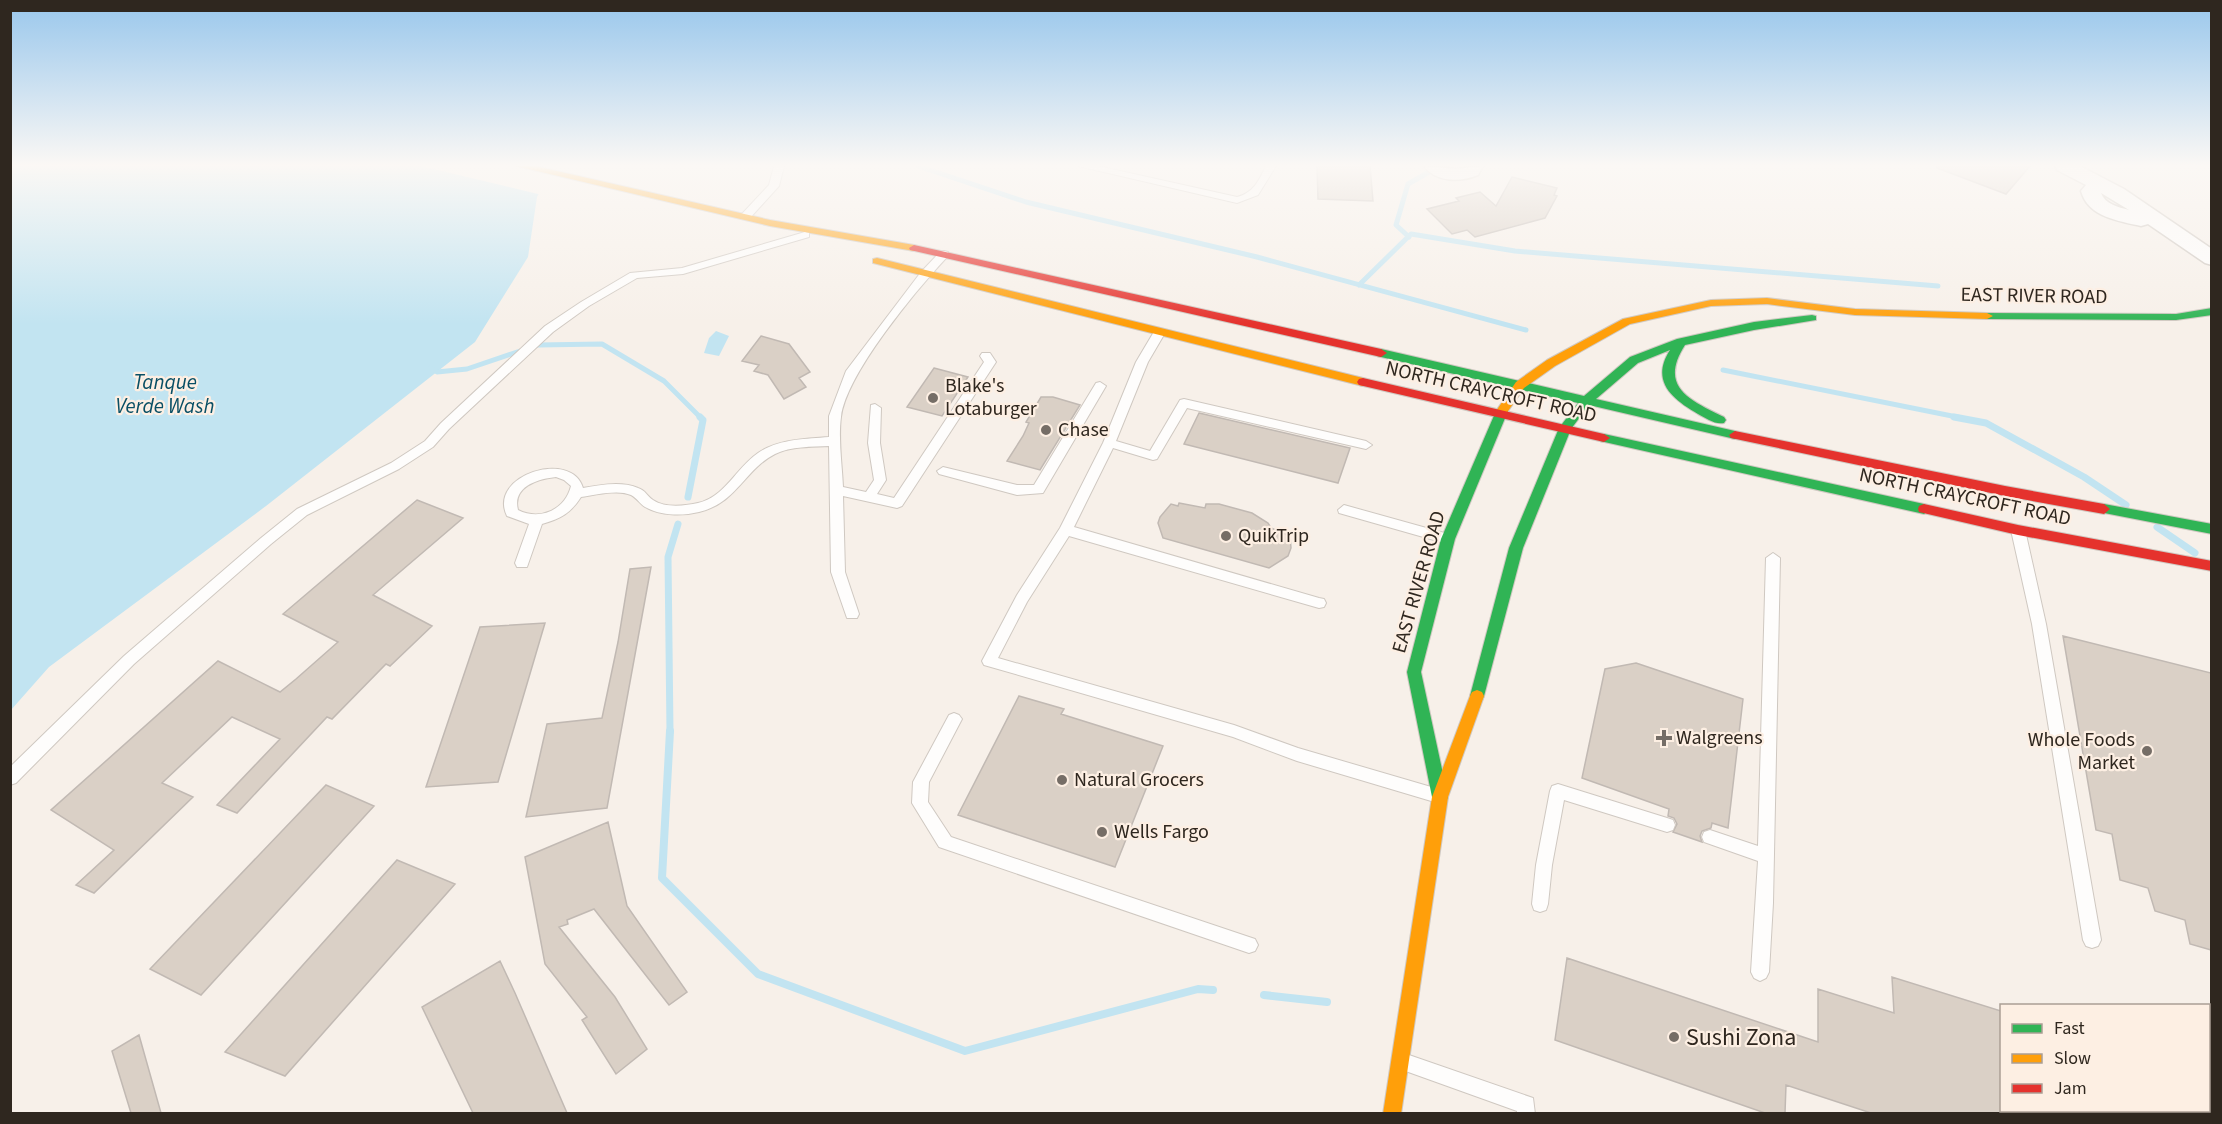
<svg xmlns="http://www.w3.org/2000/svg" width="2222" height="1124" viewBox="0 0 2222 1124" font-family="'Source Sans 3',sans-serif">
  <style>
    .water { fill: #c2e4f1 }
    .pier { fill: #f7f0e9 }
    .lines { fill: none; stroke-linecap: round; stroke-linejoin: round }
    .stream-far2 { stroke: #c2e4f1; stroke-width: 5 }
    .stream-far1 { stroke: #c2e4f1; stroke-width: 7 }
    .stream { stroke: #c2e4f1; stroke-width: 8 }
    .building { fill: #dad0c6; stroke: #c1b9b3; stroke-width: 1.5 }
    .lane-casing { stroke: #cfc8c1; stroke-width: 2 }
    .street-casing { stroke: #cfc8c1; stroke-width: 3 }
    .fast-casing { stroke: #cfc8c1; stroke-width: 2 }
    .slow-casing { stroke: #cfc8c1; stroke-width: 2 }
    .jam-casing { stroke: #cfc8c1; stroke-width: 2 }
    .lane { fill: #fefdfc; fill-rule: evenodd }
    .street { fill: #fefdfc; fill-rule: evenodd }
    .fast { fill: #30b455; fill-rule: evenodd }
    .slow { fill: #ff9f0a; fill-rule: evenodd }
    .jam { fill: #e5322d; fill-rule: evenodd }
    .poi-dot { fill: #756d66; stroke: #fdefe3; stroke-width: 2 }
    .labels { text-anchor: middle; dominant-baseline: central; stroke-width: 4.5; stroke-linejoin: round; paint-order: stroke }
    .street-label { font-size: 20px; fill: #2f271f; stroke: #fdefe3 }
    .poi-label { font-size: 20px; fill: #2f271f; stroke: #fdefe3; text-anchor: start }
    .water-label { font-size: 21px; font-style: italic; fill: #094f65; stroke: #fdefe3 }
    .near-poi-label { font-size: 24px; fill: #2f271f; stroke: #fdefe3; text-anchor: start }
  </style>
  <rect width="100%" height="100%" fill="#f7f0e9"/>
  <path class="water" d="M11,166H553L537,197L528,257L475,342L266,506L49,667L11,710Z
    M716,331L729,336L719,356L704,353L709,338Z"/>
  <path class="pier" d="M421,166H556L542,195Z"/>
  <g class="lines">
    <path class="stream-far2" d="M918,166L1026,202L1257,257L1526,330
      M1409,237L1396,225L1408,184L1431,171
      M1359,285L1411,234L1515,251L1938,286
      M431,368L437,372L467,369L538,345L602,344L664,381L701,418
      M1723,370L1962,418"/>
    <path class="stream-far1" d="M1954,417L1986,423L2084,477L2126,505
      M688,497L703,420L700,417
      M2157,527L2195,553
      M670,732L668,557L678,524"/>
    <path class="stream" d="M670,731L662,878L758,974L965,1051L1198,989L1213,990
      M1264,995L1327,1002"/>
  </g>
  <path class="building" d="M1317,166H1370L1373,201L1318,199Z
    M1937,166H2030L2006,194L1937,168Z
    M1512,177L1557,188L1554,195L1557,196L1545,218L1475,237L1467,230L1452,234L1427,209L1459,201L1456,198L1480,192L1496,206Z
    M761,336L789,344L810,372L799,378L806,387L784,399L768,375L754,371L759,365L742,361Z
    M934,368L968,377L942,416L907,407Z
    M1041,397H1053L1080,405L1040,470L1007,461L1023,436L1029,423L1026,422Z
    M1199,413L1350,448L1338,483L1184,444Z
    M417,500L463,518L373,595L432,626L390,666L386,664L332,719L327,717L237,813L217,805L280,739L232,717L162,783L193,797L94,893L76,885L114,850L51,810L218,661L280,692L296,679L338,642L283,614Z
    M1179,503L1205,508L1206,504H1219L1252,513L1268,523L1271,528L1290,536L1291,548L1288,556L1269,568L1163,538L1158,523L1160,517L1171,504L1178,506Z
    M651,567L607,808L526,817L547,724L602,718L618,642L630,569Z
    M545,623L498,782L426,787L480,627Z
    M2063,636L2211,673V950L2190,944L2185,920L2155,911L2148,888L2120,880L2112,834L2096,830Z
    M1636,663L1743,699L1728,828L1712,823L1711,828L1702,831L1700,836L1702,842L1673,832L1677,824L1674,818L1668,816L1669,809L1582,778L1605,669Z
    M1019,696L1064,709L1061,714L1163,746L1115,867L958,815Z
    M326,785L374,806L201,995L150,969Z
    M608,822L627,906L687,992L669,1005L594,909L567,920L568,924L559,927L615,997L647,1049L616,1074L582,1020L587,1017L545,964L525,857Z
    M397,860L455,884L285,1076L225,1052Z
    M1567,958L1818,1042V989L1894,1013L1892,977L2001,1011V1113H1871L1786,1085L1785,1113H1765L1555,1040Z
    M500,961L515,993L567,1113H473L422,1007Z
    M139,1035L161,1113H131L112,1051Z"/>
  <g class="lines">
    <defs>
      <path id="lane" d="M774,166H784L779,186L749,219H741V215L769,185Z
        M1078,166H1098L1237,197C1253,193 1259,181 1266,166H1276L1258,195L1237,203Z
        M805,232L809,233V237L683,274L637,278L589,306L553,332L449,429L433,447L399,469L307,515L271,544L134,664L16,783L10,785V767L124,656L261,538L297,509L391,463L425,441L441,423L545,326L581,302L630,273L682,268Z
        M944,251L948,252V256C917,289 846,374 841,417C838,439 842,464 843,487L866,492L874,480L868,443L871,405L875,404L881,408L880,443L886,480L877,494L894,498L984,362L980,356L982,353H990L996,362L902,506L897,508L843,496L845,572L859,614L857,618H847L831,572L829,446C812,447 791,446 775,454C744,470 737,503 699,512C682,516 661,516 645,507C640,504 637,498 631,495C618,489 595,495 581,497C571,513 560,519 542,524L527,567H517L515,563L529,524L507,516C487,475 572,449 583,488C601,485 621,481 638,488C645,490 647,496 653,500C665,508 684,506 698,503C725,497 736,468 758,453C778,439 805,439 829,437V416L846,371L921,272L940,252ZM556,477L564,480L571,486C565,510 540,521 518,510C512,487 537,479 556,477Z
        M1159,329L1165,333L1148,362L1116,441L1150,451L1180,400L1184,399L1366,441L1372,445L1366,449L1187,408L1157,459L1153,460L1113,448L1074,527L1319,598L1324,599L1326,603L1324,607L1319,608L1069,536L1027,602L998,658L1234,725L1298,748L1438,789L1444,791L1446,796L1444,801L1438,803L1297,761L1233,737L984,665L982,661L1017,595L1060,528L1103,443L1136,362L1155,330Z
        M1100,382L1106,386L1043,493L1017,495L939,474L937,471L943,467L1017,485H1034L1096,383Z
        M1344,505L1448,534L1455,539L1448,544L1339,513L1338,510Z
        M2018,525L2025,530L2046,624L2101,940L2098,946L2092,948L2086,946L2083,940L2032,624L2011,530Z
        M1773,553L1780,558L1773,903L1769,972L1766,978L1760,981L1754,978L1751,972L1758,861L1704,842L1702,837L1704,832L1710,830L1758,846L1766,558Z
        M954,713L959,715L962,719L929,782L928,802L951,837L1249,937L1255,939L1258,945L1255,951L1249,953L939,847L912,803L913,782L949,715Z
        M1558,784L1667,818L1673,820L1675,825L1673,830L1667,832L1564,800L1552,865L1548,904L1546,910L1540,912L1534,910L1532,904L1536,865L1550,791L1552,786Z
        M1406,1054L1533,1098L1535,1114H1517V1111L1400,1069L1397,1063L1400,1057Z"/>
      <path id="street" d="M1424,166L1456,169L1483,166L1478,175C1461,182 1436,183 1424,166Z
        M2055,166H2080L2124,189L2212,249V265L2205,263L2148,224L2141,226C2119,221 2088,217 2081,191L2086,185L2057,170ZM2101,193L2129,210C2118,207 2105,204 2101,193Z"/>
      <path id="fast" d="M2212,308V315L2176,320L1987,319L1981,316L1987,313L2176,314Z
        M1812,315L1816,316V320L1754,330L1685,345C1658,387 1690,400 1724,417L1726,420L1724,423C1715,425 1706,418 1698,414C1672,399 1650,381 1670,350L1638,363L1596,399L1735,431L1741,435L1739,438L1735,439L1589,405L1571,429L1523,548L1484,696L1482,700L1477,702L1472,700L1470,696L1509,548L1559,428L1578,403L1381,357L1377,356V350L1381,349L1584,396L1630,357L1677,339L1754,322Z
        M1502,407L1508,411L1455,539L1421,672L1448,797L1446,802L1440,804L1434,802L1432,797L1407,672L1441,539L1496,411Z
        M1604,434L1924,504L1930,509L1924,514L1600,441L1598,438Z
        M2104,504L2212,524V534L2099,512L2098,509L2099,506Z"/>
      <path id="slow" d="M516,166H535L770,220L914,245L919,248L914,251L770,226Z
        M877,258L1363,378L1369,382L1363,386L873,263V259Z
        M1767,298L1855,309L1987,313L1993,316L1987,319L1855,315L1767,304L1711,306L1630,324L1555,366L1524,388L1506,414L1502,415L1496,411L1516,382L1547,360L1623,319L1711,300Z
        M1477,690L1482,692L1484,696L1448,797L1401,1114H1383L1432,797L1470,696L1472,692Z"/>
      <path id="jam" d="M914,245L1381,349L1387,353L1381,357L910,250L909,248Z
        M1363,378L1604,434L1610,438L1604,442L1359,385L1357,382L1359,379Z
        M1735,431L2005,486L2104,504L2110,509L2104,514L2005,496L1731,438L1729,435Z
        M1924,504L2018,525L2212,561V571L2018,535L1919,512L1918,509L1919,506Z"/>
    </defs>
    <use href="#lane" class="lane-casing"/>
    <use href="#street" class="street-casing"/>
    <use href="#fast" class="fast-casing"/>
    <use href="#slow" class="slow-casing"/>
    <use href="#jam" class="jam-casing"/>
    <use href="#lane" class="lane"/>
    <use href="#street" class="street"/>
    <use href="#fast" class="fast"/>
    <use href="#slow" class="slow"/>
    <use href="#jam" class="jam"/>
  </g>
  <linearGradient id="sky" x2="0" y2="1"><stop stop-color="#99c7ec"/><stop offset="0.51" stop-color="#fbf8f5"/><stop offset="1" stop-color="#fbf8f5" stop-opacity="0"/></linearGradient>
  <rect width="2222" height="324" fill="url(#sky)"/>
  <g class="poi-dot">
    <circle cx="933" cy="398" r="6"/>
    <circle cx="1046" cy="430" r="6"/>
    <circle cx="1226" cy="536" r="6"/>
    <path d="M1661 729h6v6h6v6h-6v6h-6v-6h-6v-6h6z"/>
    <circle cx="2147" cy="751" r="6"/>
    <circle cx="1062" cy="780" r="6"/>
    <circle cx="1102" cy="832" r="6"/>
    <circle cx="1674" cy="1037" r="6"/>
  </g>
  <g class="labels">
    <g class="street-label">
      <text transform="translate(2034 296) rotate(1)">EAST RIVER ROAD</text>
      <text transform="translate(1491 392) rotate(13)">NORTH CRAYCROFT ROAD</text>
      <text transform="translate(1965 497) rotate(12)">NORTH CRAYCROFT ROAD</text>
      <text transform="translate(1419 582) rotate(-74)">EAST RIVER ROAD</text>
    </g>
    <g class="poi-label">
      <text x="945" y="386">Blake's<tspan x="945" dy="23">Lotaburger</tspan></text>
      <text x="1058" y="430">Chase</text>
      <text x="1238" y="536">QuikTrip</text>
      <text x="1676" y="738">Walgreens</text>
      <text x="2135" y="740" text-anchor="end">Whole Foods<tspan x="2135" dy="23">Market</tspan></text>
      <text x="1074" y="780">Natural Grocers</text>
      <text x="1114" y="832">Wells Fargo</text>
    </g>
    <g class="water-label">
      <text x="165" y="382">Tanque<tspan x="165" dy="24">Verde Wash</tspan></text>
    </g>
    <g class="near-poi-label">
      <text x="1686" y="1037">Sushi Zona</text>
    </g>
  </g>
  <rect width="2222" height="1124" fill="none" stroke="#2f271f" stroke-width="24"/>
  <rect x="2000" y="1004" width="210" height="108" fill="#fdefe3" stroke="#ab9f95" stroke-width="1.5"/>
  <rect x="2012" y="1024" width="30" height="9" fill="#30b455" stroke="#ab9f95" stroke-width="1.5"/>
  <text x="2054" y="1034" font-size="18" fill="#2f271f">Fast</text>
  <rect x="2012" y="1054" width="30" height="9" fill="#ff9f0a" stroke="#ab9f95" stroke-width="1.5"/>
  <text x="2054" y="1064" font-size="18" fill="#2f271f">Slow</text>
  <rect x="2012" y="1084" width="30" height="9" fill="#e5322d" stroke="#ab9f95" stroke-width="1.5"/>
  <text x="2054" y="1094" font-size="18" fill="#2f271f">Jam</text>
</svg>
